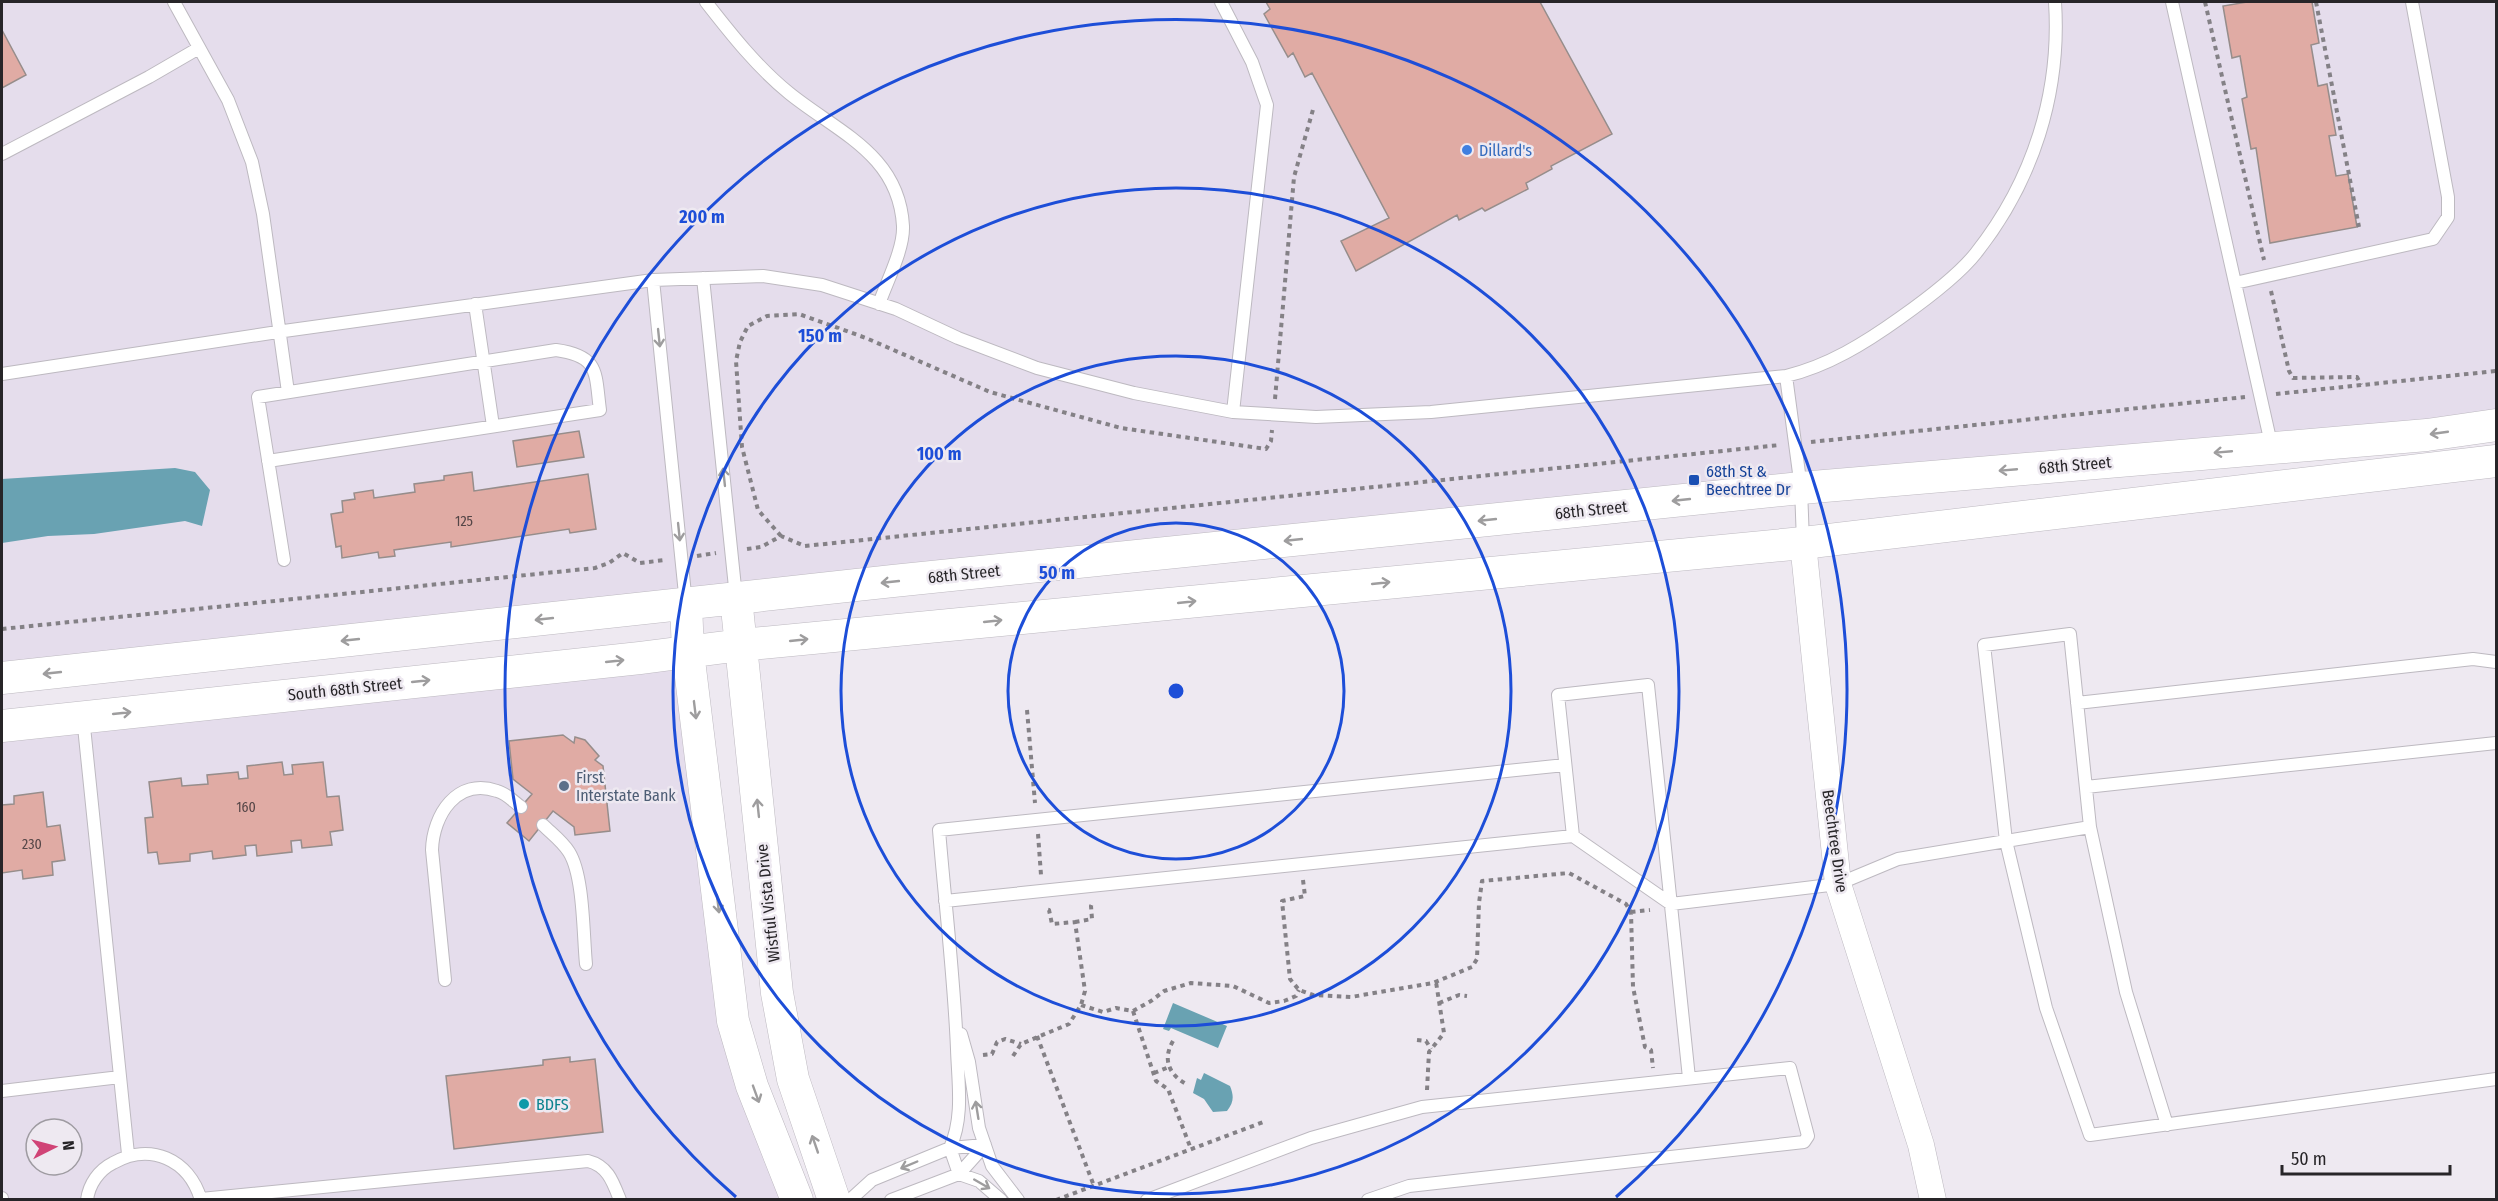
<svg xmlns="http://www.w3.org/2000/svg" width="2498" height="1201" viewBox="0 0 2498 1201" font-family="'Fira Sans Condensed',sans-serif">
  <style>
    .built { fill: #e5ddec; fill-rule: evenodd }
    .water { fill: #69a2b2 }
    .building { fill: #e0aba4; stroke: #968d8b; stroke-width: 1.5 }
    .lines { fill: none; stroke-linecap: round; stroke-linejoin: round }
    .service-casing { stroke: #bdb9c0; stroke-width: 14 }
    .minor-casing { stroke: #bdb9c0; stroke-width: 27 }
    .tertiary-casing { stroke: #bdb9c0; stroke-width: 33 }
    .path { stroke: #848186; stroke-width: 4; stroke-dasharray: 4.5 4.5; stroke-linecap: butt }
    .service { stroke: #fff; stroke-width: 12 }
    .minor { stroke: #fff; stroke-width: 26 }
    .tertiary { stroke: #fff; stroke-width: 32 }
    .oneway { stroke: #9e9d9e }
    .ring { fill: none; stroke: #1d4ed8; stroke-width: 3 }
    .shop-dot { fill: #3f7fe0; stroke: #eee9f1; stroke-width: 2 }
    .transit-dot { fill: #1a4fb4; stroke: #eee9f1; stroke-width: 2 }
    .service-dot { fill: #5c6f8a; stroke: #eee9f1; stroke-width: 2 }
    .culture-dot { fill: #0f9aa8; stroke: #eee9f1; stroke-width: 2 }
    .labels { text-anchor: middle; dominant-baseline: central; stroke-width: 5; stroke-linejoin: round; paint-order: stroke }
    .number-label { font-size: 14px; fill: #554647 }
    .shop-label { font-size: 16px; fill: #366cbe; stroke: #eee9f1; text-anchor: start }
    .street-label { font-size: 16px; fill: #272528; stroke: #eee9f1 }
    .transit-label { font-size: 16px; fill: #164399; stroke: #eee9f1; text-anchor: start }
    .service-label { font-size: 16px; fill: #4e5e75; stroke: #eee9f1; text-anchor: start }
    .culture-label { font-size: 16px; fill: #0d838f; stroke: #eee9f1; text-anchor: start }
    .centre { fill: #1d4ed8; stroke: #eee9f1; stroke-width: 3 }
    .ring-label { font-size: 18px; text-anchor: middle; font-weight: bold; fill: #1d4ed8; stroke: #eee9f1; stroke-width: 5; stroke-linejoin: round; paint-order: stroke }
  </style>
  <rect width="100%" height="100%" fill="#eee9f1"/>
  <path class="built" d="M2,2H2496V425L2,678Z
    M688,652L744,1019L799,1199H2V726ZM36,1129H72V1165H36Z"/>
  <path class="water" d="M175,468L195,472L210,490L202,526L185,521L94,534L48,536L2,543V479Z
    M1173,1003L1227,1026L1218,1048L1171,1028L1169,1031L1163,1029Z
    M1204,1073L1230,1086C1234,1096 1234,1102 1227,1111L1213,1112L1204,1099L1193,1093L1197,1078L1201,1080Z"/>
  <path class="building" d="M1266,2H1540L1612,134L1551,166L1552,169L1526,183L1528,189L1485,211L1482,208L1459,220L1457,215L1356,271L1341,241L1389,218L1312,73L1305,77L1293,53L1288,57L1264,14L1270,9Z
    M2247,2H2312L2319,43L2311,45L2318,86L2327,84L2336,135L2329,136L2336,176L2348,174L2357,227L2270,243L2256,148L2251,149L2242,99L2247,97L2240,56L2232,58L2223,6Z
    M2,30L26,75L2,88Z
    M579,431L584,457L517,467L513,441Z
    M472,472L474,491L588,474L596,529L570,533L569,529L451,547V542L394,550L395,556L379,558L378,552L342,558L341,546L336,547L331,514L343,512L342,501L355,499L354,493L373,490L374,498L415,492L414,484L444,480V476Z
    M563,735L574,743L575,737L585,740L599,756L595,760L603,766L610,831L575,835L574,827L553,811L529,841L507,823L532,794L513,779L509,741Z
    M282,762L284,775L293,774L292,765L323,762L327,797L339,796L343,830L330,832L332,845L302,848L301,840L291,841L292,852L257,856L256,845L245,846L246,855L213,859L212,851L190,854V861L159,864L157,852L148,853L145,818L153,817L149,782L181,778L182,786L208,784L207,775L238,772L239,779L248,778L247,766Z
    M43,792L47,827L60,825L65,860L52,862L53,875L23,879L22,870L2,873V805L14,804V796Z
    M570,1057V1062L595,1059L603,1132L454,1149L446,1076L543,1065V1060Z"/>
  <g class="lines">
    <defs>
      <path id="service" d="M174,2L228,100L252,162L263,214L288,392
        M706,2C731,34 757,67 789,93C837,132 899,154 903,226C904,249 887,281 879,304
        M1221,2L1252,62L1267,105L1233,412
        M2172,2L2272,448
        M2,154L149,77L199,48
        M703,278L736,597
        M653,280L686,604
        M2235,283L2433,239L2448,217V197L2412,2
        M475,304L493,426
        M2,374L284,331L653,280L763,276L822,285L896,309L958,338L1037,368L1134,393L1233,412L1316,417L1431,412L1786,376C1828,366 1865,343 1900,318C1924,301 1958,276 1976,253C2033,181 2061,93 2055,2
        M1786,376L1801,488L1803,542
        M268,461L600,410C595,373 600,356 556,350L258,397L284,560
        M2077,703L2473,659L2496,662
        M83,717L128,1154
        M2086,787L2496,743
        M543,825C551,833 562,841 569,852C584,876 583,934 586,964
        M1573,836L1558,695L1648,685L1689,1078
        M945,901L1573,836L1671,904L1838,884L1898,859L2090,827
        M445,980L432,850C433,815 457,777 497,791C506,793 514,802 521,807
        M961,1034L969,1062L979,1128L992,1166L1018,1200
        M2,1091L120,1077
        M2167,1125L2126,992L2090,827L2070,634L1984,645L2006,841L2046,1008L2090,1135L2496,1079
        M2,1198V1200
        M201,1199L588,1161C608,1166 613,1182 620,1200
        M87,1200C89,1184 99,1170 113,1163C150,1142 189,1159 201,1200
        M850,1200L872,1180L950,1148L985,1145
        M891,1200L959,1174L985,1145
        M1001,1200L979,1181L959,1174L950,1148C964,1117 958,1082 957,1049C954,976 945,903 939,830L1565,765
        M1147,1200L1311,1138L1422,1107L1790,1068L1808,1136L1804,1142L1409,1186L1368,1200"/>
      <path id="minor" d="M1803,543L1838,884L1921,1145L1933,1200"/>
      <path id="tertiary" d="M736,598L777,993L793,1079L834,1200
        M686,604L688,652L733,1021L752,1086L797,1200
        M2,678L893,581L1801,488L2427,435L2496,425
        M2,726L640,658L741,645L1803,543L2496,461"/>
    </defs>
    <use href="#service" class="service-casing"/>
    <use href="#minor" class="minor-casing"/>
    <use href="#tertiary" class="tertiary-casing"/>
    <path class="path" d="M2205,2L2264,260
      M2316,2L2359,227
      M2271,291L2289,371L2293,378L2357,377L2361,385
      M2276,394L2496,371
      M1275,399L1294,177L1314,106
      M1811,442L2245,397
      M781,536L758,510L742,447L736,361L740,342L748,326L767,316L799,314L866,338L990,392L1121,428L1266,449L1271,441L1272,430
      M747,549L761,547L781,536L805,546L1780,445
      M697,556L716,553
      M2,629L595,568L609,563L623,553L640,563L665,560
      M1027,710L1035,803
      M1038,834L1041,875
      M1303,880L1305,896L1282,901L1290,979L1299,990L1313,995L1351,997L1433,983L1472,967L1477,959L1479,903L1482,881L1569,873L1626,904L1631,912L1633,987L1645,1047L1651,1050L1653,1068
      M1631,912L1650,910
      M1075,922L1092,919L1091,906L1093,901
      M1439,1003L1459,995L1467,996
      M1081,1005L1103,1012L1116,1008L1133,1011L1151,1001L1164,991L1191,983L1233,986L1269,1003L1284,1001L1296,996L1299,990
      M1133,1011L1156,1081L1168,1089L1191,1149
      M1037,1036L1094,1186
      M1417,1040L1426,1041L1431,1049
      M1173,1041C1162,1060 1169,1075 1188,1085
      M983,1055L992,1054L997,1042L1005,1039L1021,1044
      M1013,1056L1021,1044L1069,1024L1081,1005L1085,991L1075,922L1052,924L1049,910L1044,909
      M1154,1073L1169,1067
      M1427,1090L1429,1052L1444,1033L1436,982
      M1056,1200L1266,1121"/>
    <use href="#service" class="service"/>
    <use href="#minor" class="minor"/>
    <use href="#tertiary" class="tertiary"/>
  </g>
  <defs><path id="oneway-shaft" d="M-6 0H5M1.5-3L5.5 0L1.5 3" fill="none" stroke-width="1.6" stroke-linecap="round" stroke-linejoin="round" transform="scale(1.5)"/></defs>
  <g class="oneway">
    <use href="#oneway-shaft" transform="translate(659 338) rotate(84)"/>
    <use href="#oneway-shaft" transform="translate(2439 433) rotate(172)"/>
    <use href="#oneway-shaft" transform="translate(2223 452) rotate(175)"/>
    <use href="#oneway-shaft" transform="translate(2008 470) rotate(175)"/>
    <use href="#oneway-shaft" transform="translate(724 477) rotate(-96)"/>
    <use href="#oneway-shaft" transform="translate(1681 500) rotate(174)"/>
    <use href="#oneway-shaft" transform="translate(1487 520) rotate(174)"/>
    <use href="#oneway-shaft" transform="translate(679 532) rotate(84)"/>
    <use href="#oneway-shaft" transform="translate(1293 540) rotate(174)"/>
    <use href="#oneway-shaft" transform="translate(890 582) rotate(174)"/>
    <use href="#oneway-shaft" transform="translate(1381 583) rotate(-6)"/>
    <use href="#oneway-shaft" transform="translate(1187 602) rotate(-6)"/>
    <use href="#oneway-shaft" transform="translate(544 619) rotate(174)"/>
    <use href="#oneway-shaft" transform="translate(993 621) rotate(-6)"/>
    <use href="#oneway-shaft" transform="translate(350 640) rotate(174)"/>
    <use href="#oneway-shaft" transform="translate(799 640) rotate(-6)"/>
    <use href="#oneway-shaft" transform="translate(615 661) rotate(-6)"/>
    <use href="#oneway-shaft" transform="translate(52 673) rotate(174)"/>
    <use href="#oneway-shaft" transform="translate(421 681) rotate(-6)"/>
    <use href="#oneway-shaft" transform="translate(695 710) rotate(83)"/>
    <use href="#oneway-shaft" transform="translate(122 713) rotate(-6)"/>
    <use href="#oneway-shaft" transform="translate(758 808) rotate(-96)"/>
    <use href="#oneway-shaft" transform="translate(718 904) rotate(83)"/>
    <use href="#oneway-shaft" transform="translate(756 1094) rotate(70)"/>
    <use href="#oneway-shaft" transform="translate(977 1110) rotate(-99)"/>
    <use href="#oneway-shaft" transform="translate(815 1144) rotate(-109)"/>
    <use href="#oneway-shaft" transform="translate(909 1165) rotate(157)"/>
    <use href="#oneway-shaft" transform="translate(982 1184) rotate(30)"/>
  </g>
  <g class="ring">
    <circle cx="1176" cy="691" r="168"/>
    <circle cx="1176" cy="691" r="335"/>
    <circle cx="1176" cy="691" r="503"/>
    <path d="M736 1197A671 671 0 1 1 1616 1197"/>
  </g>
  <circle class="shop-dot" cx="1467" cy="150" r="6"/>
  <rect class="transit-dot" x="1688" y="474" width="12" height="12" rx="3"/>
  <circle class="service-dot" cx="564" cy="786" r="6"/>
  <circle class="culture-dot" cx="524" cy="1104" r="6"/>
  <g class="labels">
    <g class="number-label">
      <text x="464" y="521">125</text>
      <text x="246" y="807">160</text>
      <text x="32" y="844">230</text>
    </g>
    <g class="shop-label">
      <text x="1479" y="150">Dillard's</text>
    </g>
    <g class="street-label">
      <text transform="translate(2075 465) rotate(-5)">68th Street</text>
      <text transform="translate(1591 510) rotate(-6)">68th Street</text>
      <text transform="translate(964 574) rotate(-6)">68th Street</text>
      <text transform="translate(345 689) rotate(-6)">South 68th Street</text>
      <text transform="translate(1835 841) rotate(82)">Beechtree Drive</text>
      <text transform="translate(768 903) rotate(-96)">Wistful Vista Drive</text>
    </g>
    <g class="transit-label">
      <text x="1706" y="471">68th St &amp;<tspan x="1706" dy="18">Beechtree Dr</tspan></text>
    </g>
    <g class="service-label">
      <text x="576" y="777">First<tspan x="576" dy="18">Interstate Bank</tspan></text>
    </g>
    <g class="culture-label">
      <text x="536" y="1104">BDFS</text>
    </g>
  </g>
  <circle cx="1176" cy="691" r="9" class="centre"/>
  <g class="ring-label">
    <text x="702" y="223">200 m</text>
    <text x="820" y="342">150 m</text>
    <text x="939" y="460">100 m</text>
    <text x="1057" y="579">50 m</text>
  </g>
  <rect width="2498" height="1201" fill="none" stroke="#272528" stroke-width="6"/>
  <g transform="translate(54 1147) rotate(84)"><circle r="28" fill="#eee9f1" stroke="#9e9ba1" stroke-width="1.5"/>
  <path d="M0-4.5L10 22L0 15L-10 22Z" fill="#d04376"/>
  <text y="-9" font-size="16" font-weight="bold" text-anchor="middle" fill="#272528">N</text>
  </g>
  <path d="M2282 1165v9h168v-9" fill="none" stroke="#272528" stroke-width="3"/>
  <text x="2291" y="1165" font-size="18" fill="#272528" stroke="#eee9f1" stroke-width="4.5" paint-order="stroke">50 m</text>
</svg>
